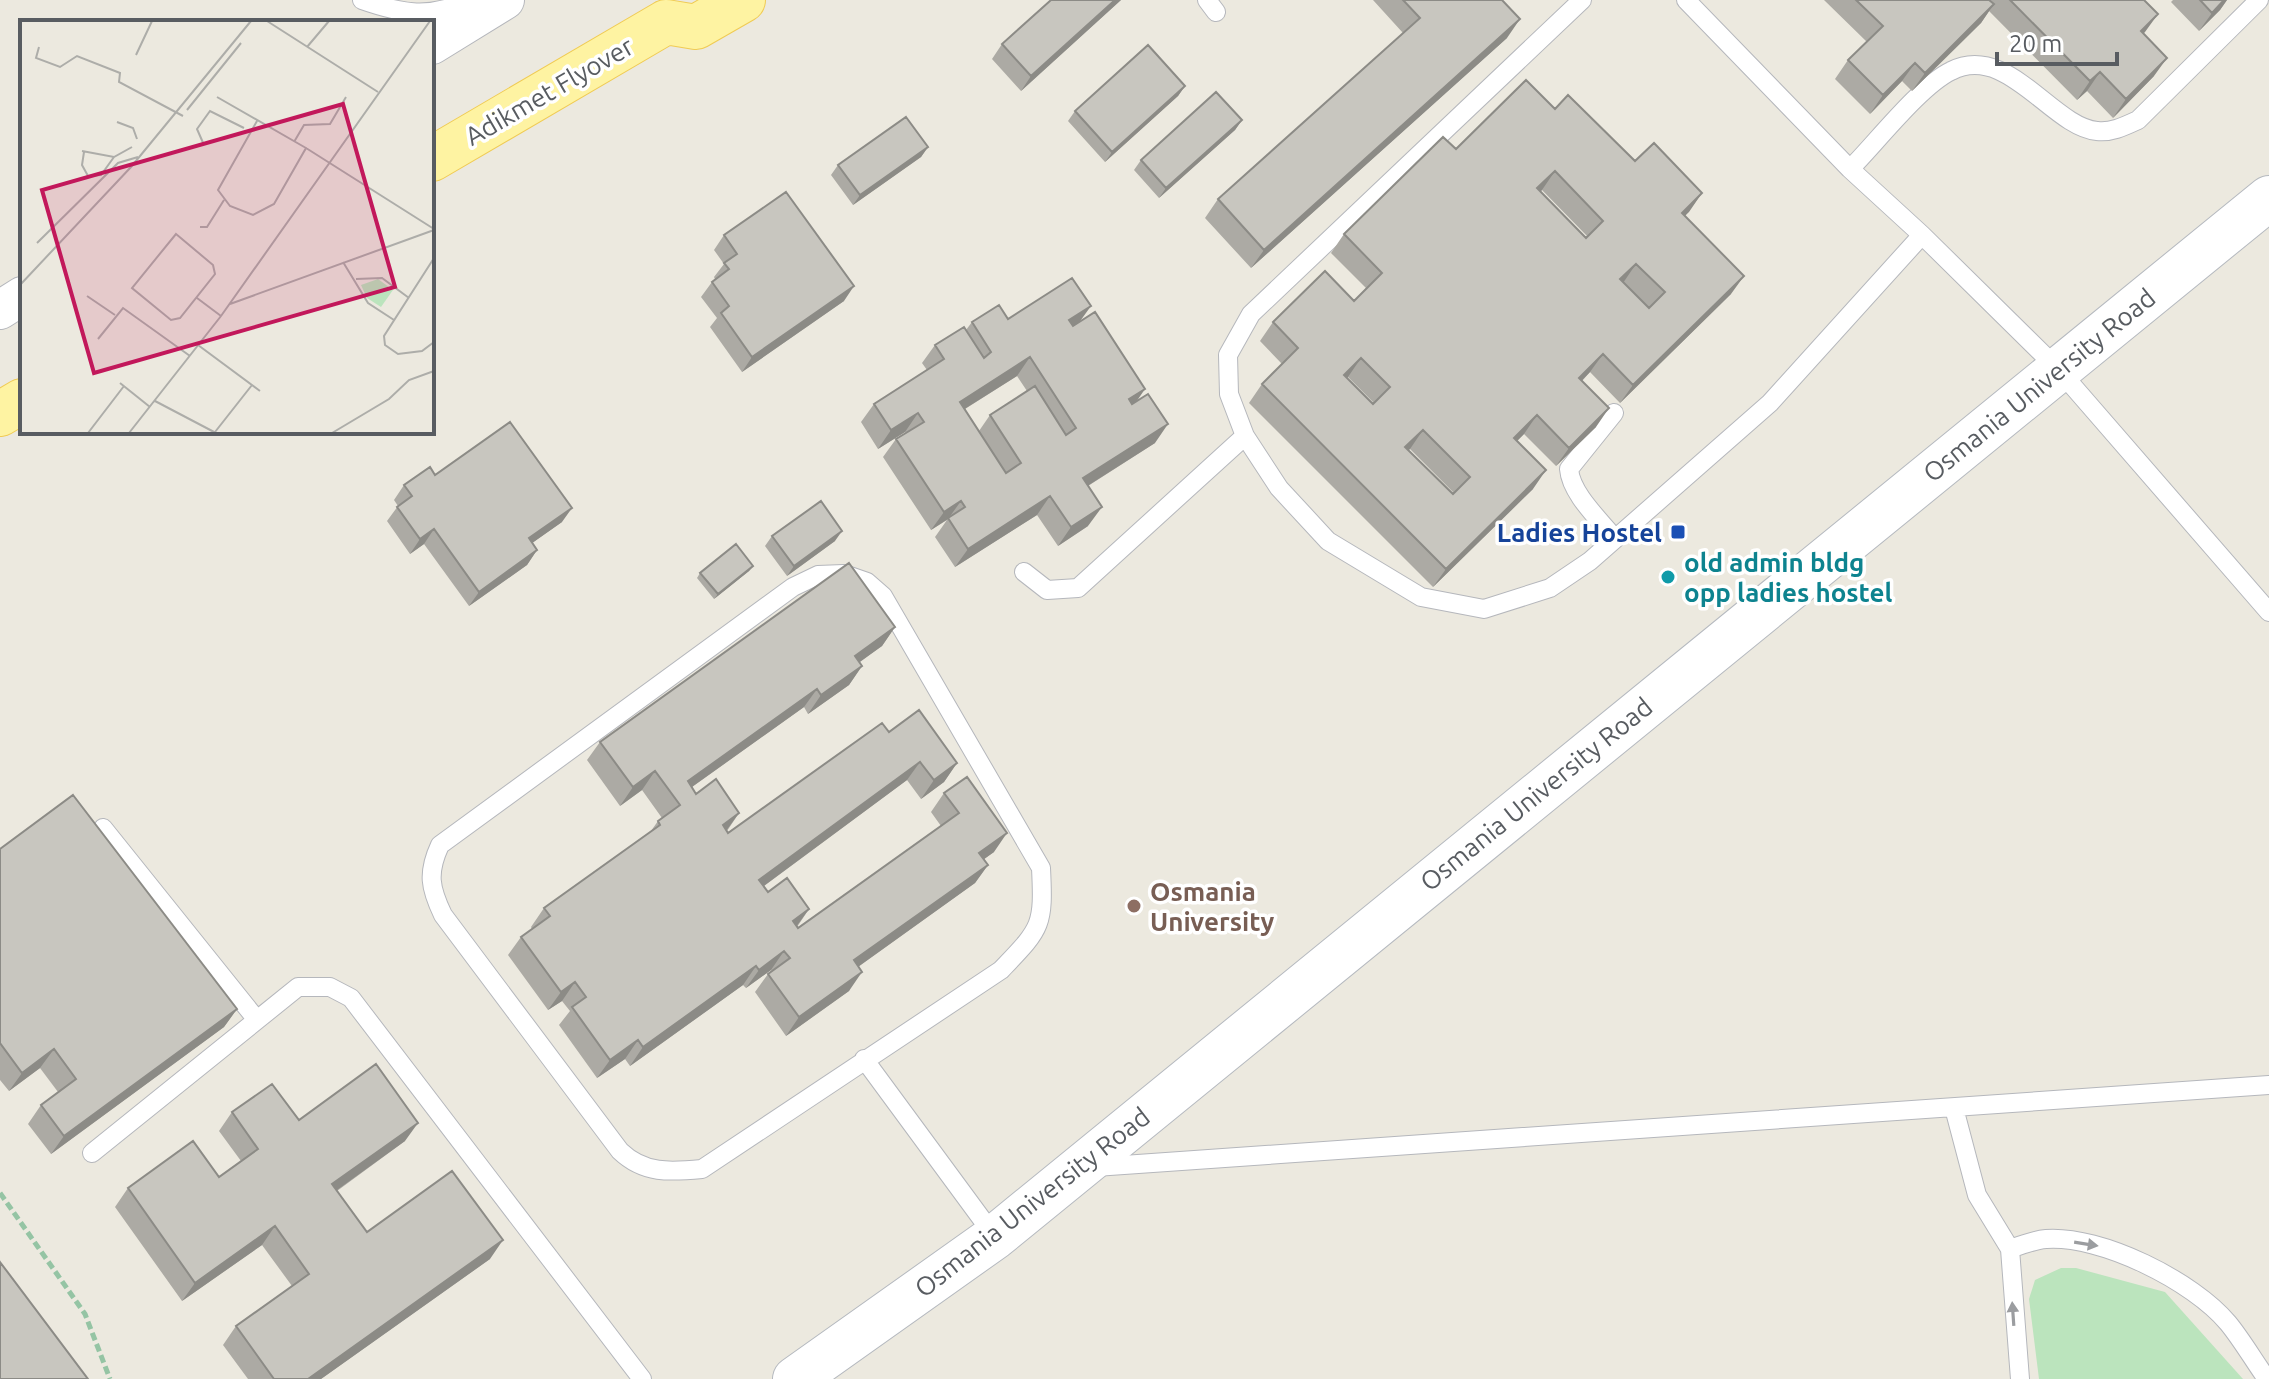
<svg xmlns="http://www.w3.org/2000/svg" width="2269" height="1379" viewBox="0 0 2269 1379" font-family="Ubuntu,sans-serif">
  <style>
    .green { fill: #bbe4bd }
    .lines { fill: none; stroke-linecap: round; stroke-linejoin: round }
    .lane-casing { stroke: #b5b7bc; stroke-width: 20 }
    .street-casing { stroke: #b5b7bc; stroke-width: 40 }
    .secondary-casing { stroke: #b5b9bf; stroke-width: 46 }
    .primary-casing { stroke: #f0cb54; stroke-width: 46 }
    .path { stroke: #95c4a4; stroke-width: 5; stroke-dasharray: 8 4; stroke-linecap: butt }
    .lane { stroke: #fff; stroke-width: 18 }
    .street { stroke: #fff; stroke-width: 38 }
    .secondary { stroke: #fff; stroke-width: 44 }
    .primary { stroke: #fef3a2; stroke-width: 44 }
    .wall { fill: #acaaa4; fill-rule: evenodd }
    .shaded-wall { fill: #8c8b86 }
    .building { fill: #c8c6bf; stroke: #8c8b86; stroke-width: 2; fill-rule: evenodd }
    .oneway { fill: #9b9da0 }
    .transit-dot { fill: #1a4fb4; stroke: #fff; stroke-width: 3 }
    .culture-dot { fill: #0f9aa8; stroke: #fff; stroke-width: 3 }
    .education-dot { fill: #8d6e63; stroke: #fff; stroke-width: 3 }
    .labels { text-anchor: middle; dominant-baseline: central; stroke-width: 7; stroke-linejoin: round; paint-order: stroke }
    .street-label { font-size: 26px; fill: #585c61; stroke: #fff }
    .transit-label { font-size: 26px; font-weight: bold; fill: #164399; stroke: #fff; text-anchor: end }
    .culture-label { font-size: 26px; font-weight: bold; fill: #0d838f; stroke: #fff; text-anchor: start }
    .education-label { font-size: 26px; font-weight: bold; fill: #785e54; stroke: #fff; text-anchor: start }
    .inset-road { fill: none; stroke: #adada9; stroke-width: 2 }
    .view { fill: #c2185b; fill-opacity: 0.15; stroke: #c2185b; stroke-width: 4 }
    .inset-edge { fill: none; stroke: #585c61; stroke-width: 4 }
  </style>
  <rect width="100%" height="100%" fill="#ece9df"/>
  <path class="green" d="M2061,1268H2076L2165,1292L2243,1379H2039L2029,1299L2035,1280Z"/>
  <g class="lines">
    <defs>
      <path id="lane" d="M362,0C402,14 431,19 469,0
        M1207,0L1216,12
        M1582,0L1251,314L1228,355L1229,394L1245,436L1279,488L1328,541L1421,597L1484,609L1550,588L1590,561L1770,403L1922,235L1850,169L1686,0
        M1850,169C1876,143 1920,86 1951,71C2007,42 2052,127 2097,131C2111,133 2125,126 2138,120L2259,0
        M1922,235L2058,369L2269,612
        M1614,413L1569,469C1571,494 1600,520 1615,539
        M1024,572L1047,590L1078,588L1245,436
        M844,574L867,582L883,596L1041,868C1044,927 1041,928 1001,970L702,1169C670,1172 644,1174 620,1151L443,915C430,888 427,873 440,845L793,587L818,575Z
        M103,828L257,1020
        M864,1059L995,1237
        M1954,1108L1977,1195L2010,1249L2020,1379
        M92,1153L298,987H330L351,998L642,1379
        M1095,1167L2269,1085
        M2010,1249C2021,1245 2034,1240 2046,1239C2101,1235 2193,1281 2228,1323C2242,1340 2254,1361 2267,1379"/>
      <path id="street" d="M432,45L505,0
        M0,310L22,296"/>
      <path id="secondary" d="M795,1379L995,1237L2269,198"/>
      <path id="primary" d="M666,22L696,27L743,0
        M432,159L666,22
        M0,414L22,401"/>
    </defs>
    <use href="#lane" class="lane-casing"/>
    <use href="#street" class="street-casing"/>
    <use href="#secondary" class="secondary-casing"/>
    <use href="#primary" class="primary-casing"/>
    <path class="path" d="M0,1193L85,1314L110,1379"/>
    <use href="#lane" class="lane"/>
    <use href="#street" class="street"/>
    <use href="#secondary" class="secondary"/>
    <use href="#primary" class="primary"/>
  </g>
  <path class="wall" d="M1051,0H1121L1021,91L992,59L1002,44Z
    M1373,0H1502L1507,38L1251,268L1205,218L1218,199L1403,33Z
    M1824,0H2144V34L2154,76L2113,118L2087,91L2077,100L1989,11L1981,23L1912,91L1902,81L1870,114L1835,79L1848,60L1867,42Z
    M2173,0H2227L2220,10L2199,31L2171,2Z
    M1185,86L1178,96L1105,162L1068,121L1075,111Z
    M1242,120L1235,130L1159,198L1134,170L1141,160Z
    M928,147L921,157L853,205L831,175L838,165Z
    M1456,149L1635,161L1702,193L1685,216L1731,294L1620,403L1590,372L1582,381L1596,427L1556,466L1524,434L1517,441L1533,489L1433,587L1249,403L1262,384L1282,364L1260,341L1273,322L1354,301L1366,288L1331,253L1344,234ZM1542,190L1587,236L1586,238L1540,192ZM1348,377L1374,403L1373,404L1347,378ZM1410,449L1454,493L1453,494L1408,450Z
    M724,235L844,301L742,372L710,327L717,318L701,297L712,282L715,279L714,277L724,264L714,250Z
    M1008,319L1080,321L1136,401L1155,443L1088,486V526L1058,546L1037,515L955,567L935,537L947,520L931,530L883,457L896,439L906,433L905,432L878,449L861,422L874,404L927,370L922,363L935,345L966,330L972,322ZM1017,376L1027,391L990,415L979,431L965,409Z
    M435,475L562,522L532,543L537,550L527,565L469,606L424,544L410,554L387,521L398,506L394,500L404,485Z
    M772,536L835,541L787,576L765,546Z
    M753,566L749,571L714,599L697,578L700,573Z
    M895,627L882,646L859,662L862,666L849,685L808,714L804,707L692,787L696,794L739,813L727,831L728,833L889,732L957,763L944,782L921,799L907,780L764,886L768,892L809,909L797,927L798,928L941,826L931,812L944,793L994,852L984,859L988,865L975,883L858,967L849,991L786,1036L755,992L768,974L772,971L771,970L746,988L743,985L630,1066L625,1059L597,1078L559,1025L570,1011L562,1001L548,1010L508,955L521,937L532,929L531,927L544,908L651,831L658,821L662,818L642,790L620,806L587,760L600,742Z
    M0,849L237,1009L224,1027L51,1154L28,1124L41,1105L58,1092L40,1068L9,1091L0,1080Z
    M232,1112L299,1120L405,1141L337,1191L367,1232L490,1259L321,1379H248L223,1345L236,1326L292,1286L262,1245L182,1301L115,1207L128,1188L219,1177L241,1161L219,1131Z"/>
  <path class="shaded-wall" d="M1115,0H1121L1021,91L1031,76Z
    M2224,0H2227L2220,10L2199,31L2212,13Z
    M1994,4L1981,23L1912,91L1925,73Z
    M2158,14L2145,32L2128,50L2141,31Z
    M1520,19L1507,38L1251,268L1264,250Z
    M2167,58L2154,76L2113,118L2126,99Z
    M1915,63L1902,81L1870,114L1883,95Z
    M2100,72L2087,91L2077,100L2090,81Z
    M1185,86L1178,96L1105,162L1112,152Z
    M1242,120L1235,130L1159,198L1166,188Z
    M928,147L921,157L853,205L860,195Z
    M1555,171L1542,190L1524,207L1537,188Z
    M1702,193L1689,212L1669,231L1682,213Z
    M1636,264L1623,283L1620,279Z
    M1744,276L1731,294L1620,403L1633,385Z
    M854,286L844,301L742,372L752,357Z
    M1091,306L1078,324L1056,338L1069,320Z
    M1603,354L1590,372L1566,397L1579,378Z
    M1030,357L1017,376L947,420L960,402Z
    M1361,358L1348,377L1331,394L1344,375Z
    M1145,389L1132,408L1129,399Z
    M1609,408L1596,427L1556,466L1569,448Z
    M918,413L905,432L878,449L891,430Z
    M1537,415L1524,434L1501,457L1514,438Z
    M1168,424L1155,443L1070,497L1083,478Z
    M1423,430L1410,449L1392,466L1405,447Z
    M1546,470L1533,489L1433,587L1446,569Z
    M1050,496L1037,515L955,567L968,549Z
    M961,501L948,519L931,530L944,512Z
    M1102,507L1088,526L1058,546L1071,527Z
    M572,508L562,522L518,553L529,538Z
    M434,529L424,544L410,554L420,539Z
    M842,531L835,541L787,576L794,566Z
    M537,550L527,565L469,606L479,592Z
    M753,566L749,571L714,599L718,594Z
    M895,627L882,646L842,675L855,656Z
    M862,666L849,685L808,714L821,695Z
    M817,689L804,707L675,799L688,781Z
    M920,762L907,780L746,899L759,880Z
    M957,763L944,782L921,799L934,780Z
    M655,771L642,790L620,806L633,787Z
    M739,813L726,831L723,825Z
    M1007,833L994,852L966,872L979,853Z
    M988,865L975,883L841,979L854,960Z
    M809,909L796,927L793,921Z
    M784,951L771,970L746,988L759,970Z
    M756,966L743,985L630,1066L643,1047Z
    M862,972L849,991L786,1036L799,1017Z
    M575,982L562,1001L548,1010L561,992Z
    M237,1009L224,1027L51,1154L64,1136Z
    M638,1040L625,1059L597,1078L610,1060Z
    M54,1049L40,1068L9,1091L22,1073Z
    M418,1123L405,1141L319,1203L332,1184Z
    M275,1226L262,1245L182,1301L195,1283Z
    M503,1240L490,1259L321,1379H308Z"/>
  <path class="building" d="M1051,0H1115L1031,76L1002,44Z
    M1403,0H1502L1520,19L1264,250L1218,199L1420,18Z
    M1856,0H1989L1994,4L1925,73L1915,63L1883,95L1848,60L1883,26Z
    M2010,0H2144L2158,14L2141,31L2167,58L2126,99L2100,72L2090,81Z
    M2200,0H2224L2212,13Z
    M1148,45L1185,86L1112,152L1075,111Z
    M1526,80L1555,109L1568,95L1635,161L1654,143L1702,193L1682,213L1744,276L1633,385L1603,354L1579,378L1609,408L1569,448L1537,415L1514,438L1546,470L1446,569L1262,384L1298,348L1273,322L1325,271L1354,301L1382,273L1344,234L1443,137L1456,149ZM1555,171L1603,221L1586,238L1537,188ZM1636,264L1665,292L1649,308L1620,279ZM1361,358L1390,387L1373,404L1344,375ZM1423,430L1470,477L1453,494L1405,447Z
    M1216,92L1242,120L1166,188L1141,160Z
    M906,117L928,147L860,195L838,165Z
    M786,192L854,286L752,357L721,313L729,306L712,282L729,269L724,263L737,254L724,235Z
    M1072,278L1091,306L1069,320L1073,326L1095,312L1145,389L1129,399L1132,404L1148,394L1168,424L1083,478L1102,507L1071,527L1050,496L968,549L948,518L965,507L961,501L944,512L896,439L924,422L918,413L891,430L874,404L944,359L935,345L964,327L984,358L991,352L972,322L999,305L1008,319ZM1030,357L1076,428L1066,435L1035,386L990,415L1021,463L1006,473L960,402Z
    M510,422L572,508L529,538L537,550L479,592L434,529L420,539L397,507L412,496L404,485L430,467L435,475Z
    M821,501L842,531L794,566L772,536Z
    M736,544L753,566L718,594L700,573Z
    M849,563L895,627L855,656L862,666L821,695L817,689L688,781L696,794L716,779L739,813L723,825L728,833L882,723L889,732L919,710L957,763L934,780L920,762L759,880L768,892L787,878L809,909L793,921L798,928L959,813L944,793L967,777L1007,833L979,853L988,865L854,960L862,972L799,1017L768,974L790,958L784,951L759,970L756,966L643,1047L638,1040L610,1060L572,1007L586,997L575,982L561,992L521,937L550,916L544,908L660,825L658,821L680,805L655,771L633,787L600,742Z
    M73,795L237,1009L64,1136L41,1105L76,1079L54,1049L22,1073L0,1043V849Z
    M376,1064L418,1123L332,1184L367,1232L452,1171L503,1240L308,1379H274L236,1326L309,1274L275,1226L195,1283L128,1188L193,1141L219,1177L258,1149L232,1112L272,1084L299,1120Z
    M0,1262L88,1379H0Z"/>
  <defs><path id="oneway-solid" d="M-6-.8H1V-3.2L6.5 0L1 3.2V.8H-6Z" transform="scale(2)"/></defs>
  <g class="oneway">
    <use href="#oneway-solid" transform="translate(2086 1244) rotate(9)"/>
    <use href="#oneway-solid" transform="translate(2013 1314) rotate(-94)"/>
  </g>
  <rect class="transit-dot" x="1670" y="524" width="16" height="16" rx="4"/>
  <circle class="culture-dot" cx="1668" cy="577" r="8"/>
  <circle class="education-dot" cx="1134" cy="906" r="8"/>
  <g class="labels">
    <g class="street-label">
      <text transform="translate(549 91) rotate(-30)">Adikmet Flyover</text>
      <text transform="translate(2039 385) rotate(-39)">Osmania University Road</text>
      <text transform="translate(1536 794) rotate(-39)">Osmania University Road</text>
      <text transform="translate(1032 1202) rotate(-38)">Osmania University Road</text>
    </g>
    <g class="transit-label">
      <text x="1662" y="532">Ladies Hostel</text>
    </g>
    <g class="culture-label">
      <text x="1684" y="562">old admin bldg<tspan x="1684" dy="30">opp ladies hostel</tspan></text>
    </g>
    <g class="education-label">
      <text x="1150" y="891">Osmania<tspan x="1150" dy="30">University</tspan></text>
    </g>
  </g>
  <g transform="translate(20 20)">
    <rect width="414" height="414" fill="#ece9df"/>
    <path d="M358,259L373,270L361,287L347,278L341,265Z" fill="#bbe4bd"/>
    <path class="inset-road" d="M247,1L358,72M19,27L16,38L40,47L57,36L100,53L99,62L163,96M287,27L309,1M116,35L132,1M197,77L286,128L254,184L233,195L210,186L198,170L237,101M167,90L221,23M97,102L113,108L117,119M274,122L284,105L310,104L326,77M184,125L177,109L190,91L224,108M286,128L414,209M62,131L94,137L112,127M64,132L62,145L68,156L81,155L94,137M180,207H187L204,180M156,214L193,245L195,254L160,298L151,300L112,268ZM17,223L98,143L118,137M414,238L364,316L365,325L378,334L402,331L414,322M323,242L348,283L374,300M336,259L362,258L389,278M0,265L111,147L231,1M67,276L95,295M177,278L201,296M210,284L414,210M78,319L103,288L170,336M178,325L240,371M100,363L130,387M135,381L196,413M195,412L232,365M68,413L104,366M109,413L201,296L410,1M312,413L369,379L389,360L414,351"/>
    <path class="view" d="M323,84L375,267L74,353L22,170Z"/>
    <rect width="414" height="414" class="inset-edge"/>
  </g>
  <path d="M1997 52v12h120v-12" fill="none" stroke="#585c61" stroke-width="4"/>
  <text x="2009" y="52" font-size="24" fill="#585c61" stroke="#ffffff" stroke-width="6" paint-order="stroke">20 m</text>
</svg>
